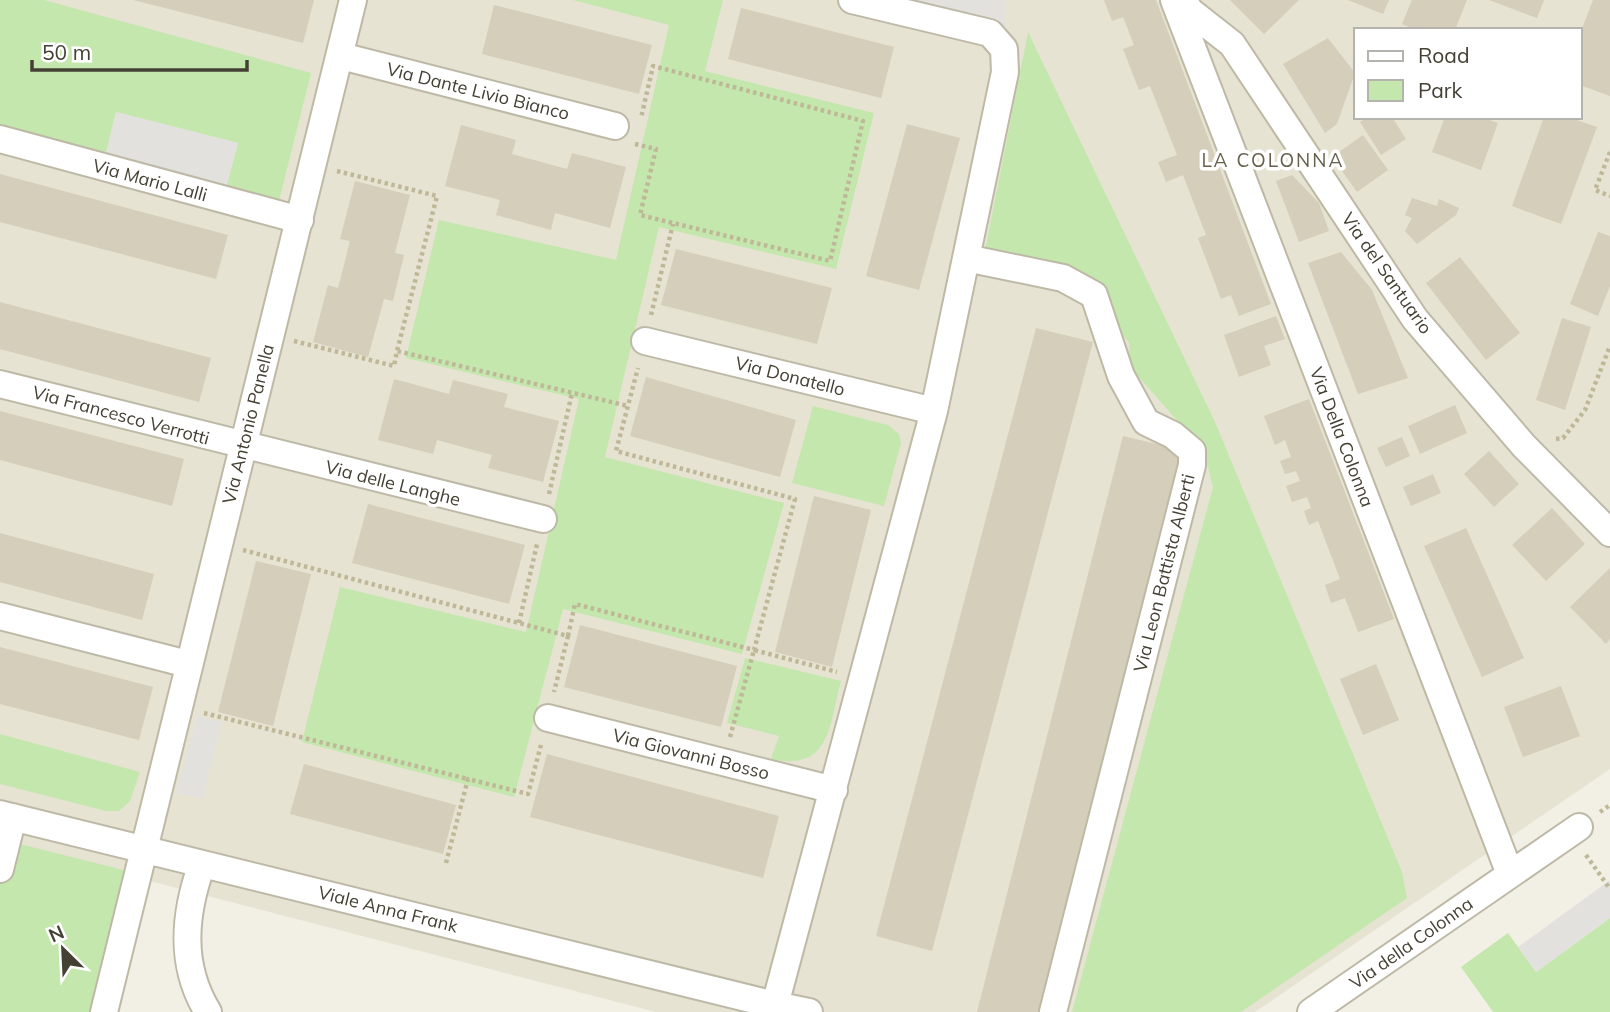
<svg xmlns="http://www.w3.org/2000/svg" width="1610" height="1012" viewBox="0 0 1610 1012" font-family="Mulish,sans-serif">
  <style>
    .residential { fill: #e6e3d2; fill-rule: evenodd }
    .green { fill: #c4e7ad }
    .parking { fill: #e3e1dd }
    .building { fill: #d4ceba }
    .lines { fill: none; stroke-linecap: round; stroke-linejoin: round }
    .street-casing { stroke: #beb9a7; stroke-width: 30 }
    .path { stroke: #bfb898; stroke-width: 4.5; stroke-dasharray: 3.5 3.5; stroke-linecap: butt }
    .street { stroke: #fff; stroke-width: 26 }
    .labels { text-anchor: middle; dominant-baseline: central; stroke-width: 7; stroke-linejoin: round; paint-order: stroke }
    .street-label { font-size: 18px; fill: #444134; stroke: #fff }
    .neighbourhood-label { font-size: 19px; letter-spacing: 2px; fill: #67604c; stroke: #fff }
  </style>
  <rect width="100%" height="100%" fill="#f2f0e4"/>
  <path class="residential" d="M0,0H1610V769L1255,1012H656L146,880L114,1012H0ZM1356,30H1580V117H1356Z"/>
  <path class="green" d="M0,0H44L311,73L279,201L226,188L238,143L116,112L106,153L0,126Z
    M573,0H723L705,71L874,113L836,269L659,227L605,457L784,503L742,654L563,609L514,797L302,742L340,587L526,632L579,399L406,358L439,220L616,260L669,25Z
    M1028,32L1215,422L1402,872L1407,898L1241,1012H1072L1213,487L1204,451L1130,367L1129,342L1092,304L982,266Z
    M813,406L888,425L899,434L901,443L884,506L792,483Z
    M745,658L841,681C829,725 831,772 771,759L779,736L727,723Z
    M0,734L140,772L130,801L119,811H106L0,784Z
    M0,839L127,871L91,1012H0Z
    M1610,918V1012H1493L1461,967L1508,933L1536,972Z"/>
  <path class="parking" d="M916,0H1005L1006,27L915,2Z
    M116,112L238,143L226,188L106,153Z
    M197,716L221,722L203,799L176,793Z
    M1610,880V918L1536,972L1518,947Z"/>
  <path class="building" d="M133,0H314L303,43Z
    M1104,0H1156L1271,304L1239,316L1231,295L1221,299L1198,238L1206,235L1183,175L1166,182L1158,162L1177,155L1150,86L1139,90L1123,49L1134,45L1123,17L1112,21Z
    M1230,0H1299L1264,34Z
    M1348,0H1389L1383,14Z
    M1412,0H1467L1455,30H1417L1402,24Z
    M1489,0H1544L1537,18Z
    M1593,0H1610V96L1580,85V34Z
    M494,5L652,45L639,94L482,54Z
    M741,8L894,47L881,98L728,59Z
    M1328,38L1355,73L1337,124L1325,133L1283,64Z
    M1368,117H1392L1406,139L1381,155L1360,122Z
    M1445,117H1481L1498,123L1481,170L1432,152Z
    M1544,117H1568L1597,127L1561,224L1512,206Z
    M907,124L960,138L919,290L866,276Z
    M461,125L516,140L512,154L567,169L572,153L626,167L610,228L555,213L551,230L496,215L500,200L445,186Z
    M1363,135L1388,170L1357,192L1332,157Z
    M0,174L228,235L216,279L0,222Z
    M1292,175L1319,203L1329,231L1299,242L1276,181Z
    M355,181L410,195L395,253L404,255L393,301L384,299L368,357L313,342L328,285L338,288L350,241L340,239Z
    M1412,198L1437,206L1439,199L1459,208L1456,215L1417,244L1405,231L1412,218L1405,215Z
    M1598,232L1610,236V286L1598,316L1570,304Z
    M676,249L832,288L817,344L661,305Z
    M1341,252L1372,290L1408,378L1358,394L1308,263Z
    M1460,257L1520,333L1486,360L1426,283Z
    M0,302L211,358L199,402L0,349Z
    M1276,316L1285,339L1264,346L1271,365L1239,377L1224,335Z
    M1562,318L1591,327L1565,410L1536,400Z
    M1036,328L1093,342L932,951L876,936Z
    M646,377L796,420L780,477L630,436Z
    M394,379L449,394L453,380L508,394L504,407L559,421L543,482L488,468L492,455L437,440L433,454L378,440Z
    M1309,399L1394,619L1358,632L1345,598L1331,603L1325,585L1340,579L1318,521L1309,525L1304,511L1311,508L1307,497L1292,502L1286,486L1300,481L1296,471L1285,474L1280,461L1291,457L1285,440L1275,445L1264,416Z
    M1455,405L1467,433L1420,454L1408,426Z
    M0,411L184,459L172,506L0,460Z
    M1123,436L1182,450L1039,1012H977Z
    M1402,437L1410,456L1386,467L1377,448Z
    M1489,451L1519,484L1494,507L1464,474Z
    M1433,474L1441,493L1411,506L1403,487Z
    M814,496L871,510L832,667L775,652Z
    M368,504L525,545L509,604L352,563Z
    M1552,508L1585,544L1546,581L1512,545Z
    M1466,528L1524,658L1482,677L1424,546Z
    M0,533L154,574L142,620L0,582Z
    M256,561L311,574L273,726L218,712Z
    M1610,568V639L1606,644L1570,607Z
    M580,625L737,666L721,727L564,687Z
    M0,647L153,687L139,740L0,704Z
    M1376,664L1399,720L1363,735L1340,679Z
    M1561,686L1580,736L1523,757L1504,707Z
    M547,754L779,816L763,878L530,817Z
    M304,764L456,805L443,854L290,814Z"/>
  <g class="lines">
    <defs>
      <path id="street" d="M1174,0L1510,874
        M1183,0L1190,11L1232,44L1415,319L1524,446L1610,533
        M341,56L615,126
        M0,139L300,220
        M966,258L1063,278L1094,295L1121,376L1146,422L1173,435L1192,451V465L1053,1012
        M645,341L934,411
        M0,384L543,519
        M0,616L188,664
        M548,718L834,790
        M0,814L775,1005
        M202,864C184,914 179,965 208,1012
        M0,869L13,817
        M104,1012L353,0
        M809,1012L775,1005L934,411L1005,72L1004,49L990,33L852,0
        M1311,1012L1579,827"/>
    </defs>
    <use href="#street" class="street-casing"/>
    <path class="path" d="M635,144L656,149L640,215L830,261L863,121L653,66L641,118
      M1610,152L1595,190L1610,196
      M337,171L437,196L397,351
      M651,315L673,224
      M294,341L394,366L397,351L628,406
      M1556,439L1563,438L1585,410L1610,346
      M549,494L572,393
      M243,550L568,636L554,692
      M519,623L537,544
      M568,636L575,604L754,650L795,499L616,451L638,368
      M204,713L468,779
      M730,737L754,650L837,672
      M1600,812L1610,805
      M1586,855L1610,889
      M446,863L468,779L528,794L541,745"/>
    <use href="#street" class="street"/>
  </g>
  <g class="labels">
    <g class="street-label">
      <text transform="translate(478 91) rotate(14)">Via Dante Livio Bianco</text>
      <text transform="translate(150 180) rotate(15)">Via Mario Lalli</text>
      <text transform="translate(1387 273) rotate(55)">Via del Santuario</text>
      <text transform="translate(790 376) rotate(14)">Via Donatello</text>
      <text transform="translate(121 415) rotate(15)">Via Francesco Verrotti</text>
      <text transform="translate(248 424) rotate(-76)">Via Antonio Panella</text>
      <text transform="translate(1342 437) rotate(69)">Via Della Colonna</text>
      <text transform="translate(393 483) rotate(14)">Via delle Langhe</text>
      <text transform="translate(1164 573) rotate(-76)">Via Leon Battista Alberti</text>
      <text transform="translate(691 754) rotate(14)">Via Giovanni Bosso</text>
      <text transform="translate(388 909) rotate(14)">Viale Anna Frank</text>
      <text transform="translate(1411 943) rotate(-35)">Via della Colonna</text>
    </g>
    <g class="neighbourhood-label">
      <text x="1273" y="160">LA COLONNA</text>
    </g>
  </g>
  <rect x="1354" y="28" width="228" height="91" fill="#ffffff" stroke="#b4b3ae" stroke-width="2"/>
  <rect x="1368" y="51" width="35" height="10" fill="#ffffff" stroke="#b4b3ae" stroke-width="2"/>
  <text x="1418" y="63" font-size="21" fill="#444134">Road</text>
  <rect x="1368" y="80" width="35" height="21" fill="#c4e7ad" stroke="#b4b3ae" stroke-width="2"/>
  <text x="1418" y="98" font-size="21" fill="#444134">Park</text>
  <g transform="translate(63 949) rotate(336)" stroke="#ffffff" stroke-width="5" paint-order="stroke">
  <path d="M0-5L12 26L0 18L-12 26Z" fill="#444134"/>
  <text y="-10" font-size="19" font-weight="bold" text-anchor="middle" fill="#444134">N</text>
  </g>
  <path d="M32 60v10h215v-10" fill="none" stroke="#444134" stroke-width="3.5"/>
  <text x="42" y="60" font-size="21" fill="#444134" stroke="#ffffff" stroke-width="5" paint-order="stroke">50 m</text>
</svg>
